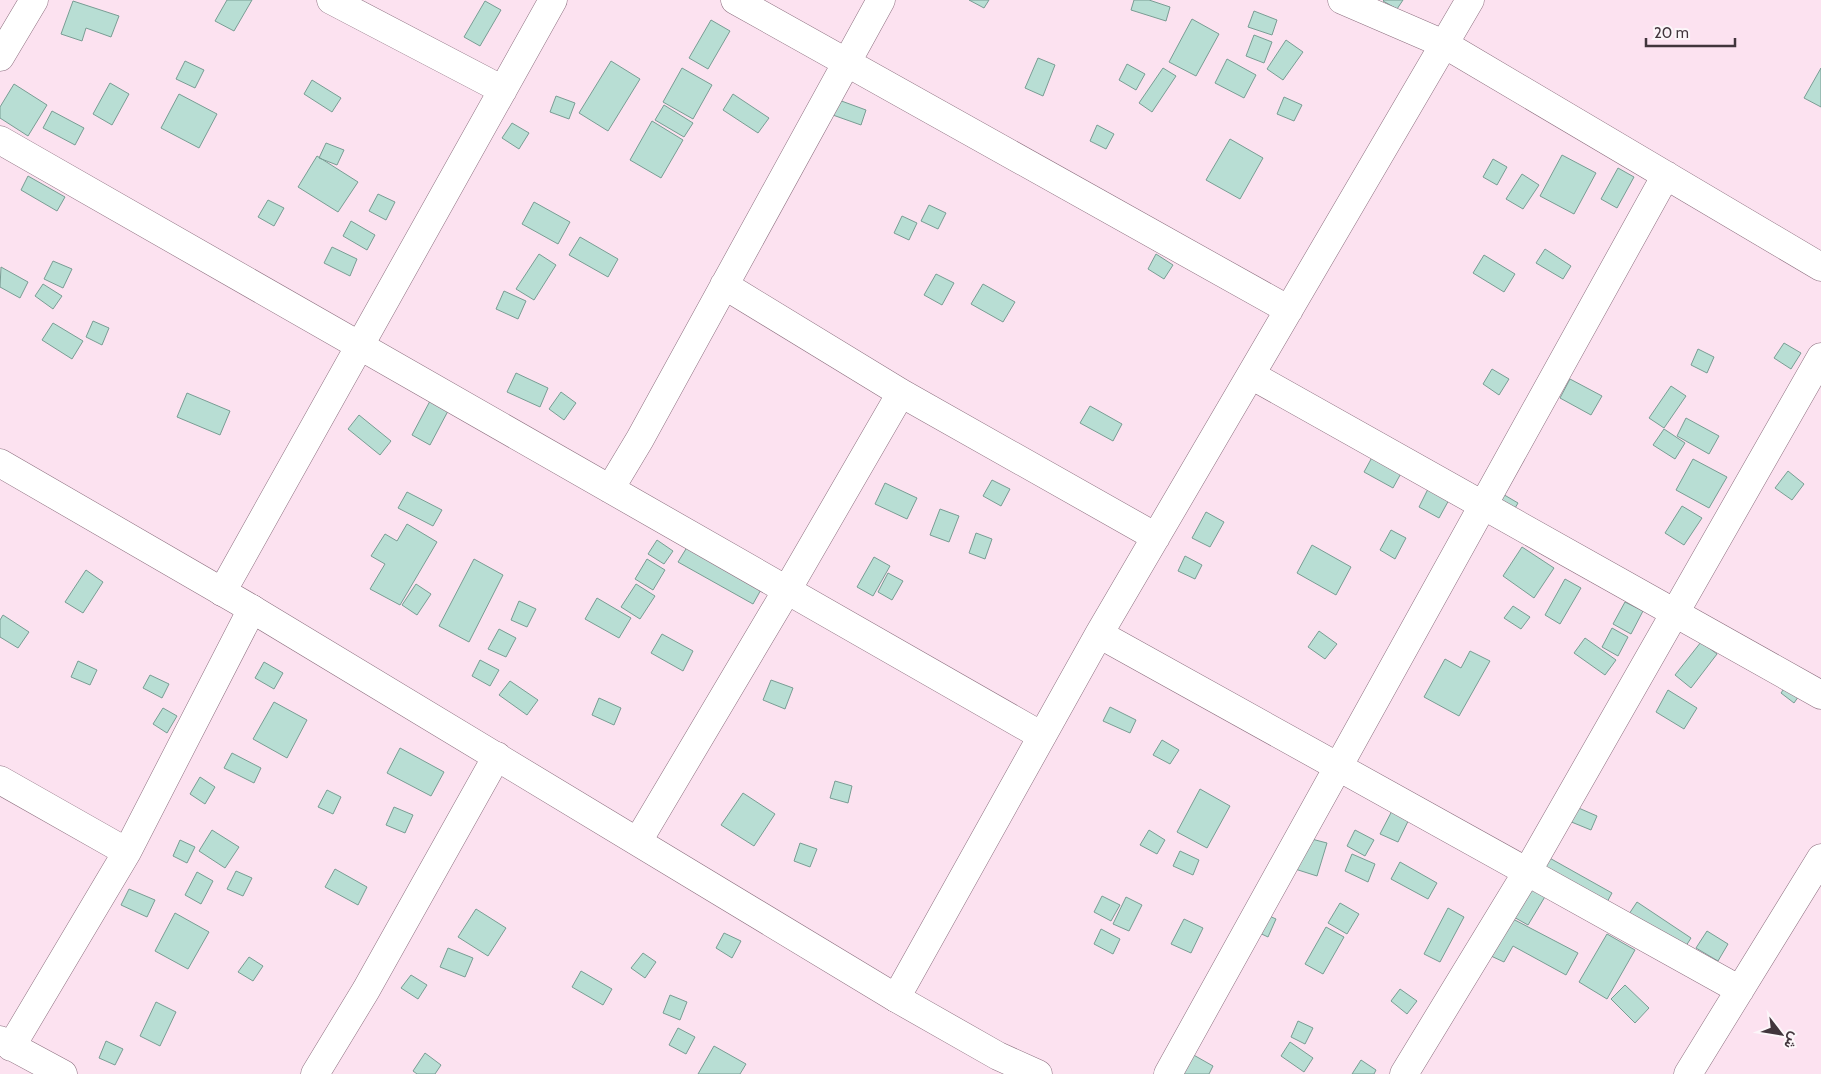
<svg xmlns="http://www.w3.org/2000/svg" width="1821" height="1074" viewBox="0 0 1821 1074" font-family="Cabin,Vazirmatn,sans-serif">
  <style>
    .building { fill: #b8ded4; stroke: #799d94 }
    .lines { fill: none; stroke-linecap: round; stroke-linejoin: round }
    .minor-casing { stroke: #8c6f7f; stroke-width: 29 }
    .secondary-casing { stroke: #8c6f7f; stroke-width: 29 }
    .minor { stroke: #fff; stroke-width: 28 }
    .secondary { stroke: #fff; stroke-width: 28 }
  </style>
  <rect width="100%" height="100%" fill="#fce2f0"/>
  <path class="building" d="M227,0H252L234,31L215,21Z
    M969,0H989L984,8Z
    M1134,0H1149L1170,7L1166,21L1131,10Z
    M1384,0H1403L1397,9L1383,1Z
    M73,1L119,16L111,37L86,28L82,41L61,34Z
    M485,1L501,10L480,46L464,37Z
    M1254,11L1277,20L1272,35L1248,27Z
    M1192,19L1219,34L1196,76L1169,62Z
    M711,20L730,31L708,69L689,58Z
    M1254,35L1272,42L1264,63L1246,56Z
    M1286,40L1303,52L1283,80L1267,69Z
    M1038,58L1055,65L1043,96L1025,88Z
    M1227,59L1256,75L1244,98L1215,83Z
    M185,61L204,70L195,88L176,79Z
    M611,61L640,79L608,131L579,113Z
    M1127,64L1145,74L1136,90L1119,80Z
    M682,68L712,85L693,119L663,102Z
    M1163,68L1176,76L1152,112L1139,103Z
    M1821,68V107L1804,98Z
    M312,80L341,98L332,112L304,94Z
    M110,83L129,94L112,125L93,114Z
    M14,84L47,105L28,136L0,118V107Z
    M179,94L217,114L199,148L161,128Z
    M733,94L769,118L758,133L723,110Z
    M556,96L575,103L569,119L550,112Z
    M1284,97L1302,105L1294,121L1277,114Z
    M836,99L866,110L861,125L830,114Z
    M664,105L693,123L684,137L655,120Z
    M52,111L84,128L75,145L43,128Z
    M652,121L683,140L661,178L630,160Z
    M512,123L529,133L519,149L502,138Z
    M1097,125L1114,134L1106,149L1090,141Z
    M1230,139L1263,158L1240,199L1206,180Z
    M326,143L344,150L337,165L319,158Z
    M1562,155L1596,173L1574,214L1540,196Z
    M317,156L358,182L338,212L298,187Z
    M1493,159L1507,167L1497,185L1483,177Z
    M1618,168L1634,177L1617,208L1601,199Z
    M1522,174L1539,185L1523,209L1506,199Z
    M28,176L65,197L57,211L21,190Z
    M378,194L395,202L386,220L369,211Z
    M268,200L284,208L274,226L258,217Z
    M534,202L570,222L558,244L522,224Z
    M929,205L946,213L938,229L921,221Z
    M902,216L917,223L909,240L894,233Z
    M351,221L375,235L367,250L343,236Z
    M580,237L618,259L608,277L569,255Z
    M332,247L357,259L350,276L324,263Z
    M1545,249L1571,266L1563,279L1536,263Z
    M539,254L556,265L534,300L516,289Z
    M1156,254L1173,265L1164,279L1148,269Z
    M1484,255L1515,274L1504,292L1473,273Z
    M53,261L72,269L63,288L44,279Z
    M1,267L28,282L20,298L0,287Z
    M936,274L954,283L942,305L924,295Z
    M43,284L62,296L53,309L35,296Z
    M983,284L1015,302L1003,322L971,304Z
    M504,291L526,301L518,319L496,309Z
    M93,321L109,328L102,345L86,337Z
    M53,323L83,341L72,359L42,340Z
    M1784,343L1801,353L1791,369L1774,358Z
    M1698,349L1714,357L1707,373L1691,365Z
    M1492,369L1509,379L1499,395L1483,384Z
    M516,373L548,388L540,407L507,392Z
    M1570,379L1602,396L1591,415L1560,398Z
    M1671,386L1686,396L1664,428L1649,418Z
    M561,392L576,403L564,420L549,409Z
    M187,393L230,411L220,435L177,417Z
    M430,401L448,411L430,445L412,435Z
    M1090,406L1122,424L1113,441L1080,423Z
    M359,415L391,441L380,455L348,429Z
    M1686,418L1719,436L1709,454L1677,436Z
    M1664,429L1685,443L1675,459L1653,445Z
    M1382,439L1411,455L1393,488L1364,472Z
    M1693,459L1727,477L1709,508L1676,490Z
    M1788,471L1804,484L1792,500L1775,488Z
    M992,480L1010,489L1001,506L983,496Z
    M885,483L917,498L907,519L875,504Z
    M1429,487L1450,498L1439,518L1419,507Z
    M407,492L442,510L433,526L398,508Z
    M1501,493L1518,503L1508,520L1491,510Z
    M1682,506L1702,518L1684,545L1665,533Z
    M940,509L959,516L949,542L930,535Z
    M1206,512L1224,522L1210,547L1192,538Z
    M407,524L437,542L400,605L370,589L385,564L371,556L385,534L397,541Z
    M1391,530L1406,538L1395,559L1380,550Z
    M976,533L992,539L985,559L969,553Z
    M657,540L673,551L664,564L648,554Z
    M689,544L763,586L753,604L678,562Z
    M1312,545L1351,567L1336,595L1297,573Z
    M1522,547L1554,568L1534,598L1503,576Z
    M1185,556L1202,565L1195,579L1178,571Z
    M874,557L890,566L873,596L857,587Z
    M474,559L503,575L469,642L439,626Z
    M647,559L665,570L653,590L635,579Z
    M86,570L103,582L83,613L65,602Z
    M888,573L903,581L892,600L878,592Z
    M1565,579L1581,588L1560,624L1545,615Z
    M416,584L431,594L417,615L402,605Z
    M636,584L655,596L640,619L621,607Z
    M597,598L631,618L619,638L585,619Z
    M519,601L536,609L527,627L511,620Z
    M1625,602L1643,611L1631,634L1613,624Z
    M1513,606L1530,617L1521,629L1504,618Z
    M3,615L29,632L18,648L0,637V620Z
    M1612,628L1628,637L1618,656L1602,647Z
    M499,629L516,638L506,657L488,649Z
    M1319,631L1337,644L1325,659L1308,647Z
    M662,634L693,651L683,671L651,653Z
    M1585,638L1616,660L1605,675L1574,653Z
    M1701,642L1717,654L1691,688L1675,675Z
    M1470,651L1490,661L1459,716L1424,697L1445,659L1461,668Z
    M480,660L499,670L490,686L472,676Z
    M78,661L97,670L90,685L71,677Z
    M264,662L283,673L274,689L255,678Z
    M150,675L169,684L162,698L143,688Z
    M1792,677L1805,687L1794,703L1781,693Z
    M771,680L793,688L785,709L763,700Z
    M510,681L538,700L527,715L499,695Z
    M1668,690L1697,708L1684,729L1656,712Z
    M599,698L621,708L614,725L592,715Z
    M274,702L307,720L287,758L253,739Z
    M1110,707L1136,720L1130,733L1103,721Z
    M163,708L177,716L167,733L153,724Z
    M1162,740L1179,750L1170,764L1153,755Z
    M400,748L444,772L431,796L387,773Z
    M232,753L261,768L254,783L224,768Z
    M200,777L215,787L205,804L190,794Z
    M835,781L852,786L848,803L830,798Z
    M1200,789L1230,806L1207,848L1177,832Z
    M327,790L341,797L333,814L318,807Z
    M743,793L775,814L754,846L721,825Z
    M1395,805L1412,813L1398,842L1380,834Z
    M1574,806L1597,816L1591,830L1569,821Z
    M394,807L413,815L405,833L386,825Z
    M212,830L239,847L225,868L199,851Z
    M1149,830L1165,840L1157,854L1140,845Z
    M1355,830L1374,840L1365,856L1347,846Z
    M1304,837L1327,843L1317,876L1295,869Z
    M180,840L195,847L187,863L173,856Z
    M800,843L817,849L810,867L794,861Z
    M1180,851L1199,860L1193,875L1173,866Z
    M1352,854L1375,864L1368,882L1345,871Z
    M1546,856L1612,893L1601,913L1552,885L1528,925L1512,916Z
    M1400,862L1437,883L1428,899L1391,879Z
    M335,869L367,887L358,905L325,887Z
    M236,871L252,878L243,896L227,889Z
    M197,872L213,881L201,904L185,895Z
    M129,889L155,900L147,917L121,905Z
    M1102,896L1120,905L1111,921L1094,912Z
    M1126,897L1142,905L1129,931L1113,924Z
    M1637,902L1691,938L1679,957L1625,920Z
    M1340,903L1359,914L1347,934L1328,923Z
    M1448,908L1464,917L1440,962L1424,954Z
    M476,909L506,928L488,956L458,937Z
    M1258,911L1276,919L1268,937L1249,928Z
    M175,913L209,932L188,969L155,951Z
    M1511,918L1578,953L1566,975L1513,946L1504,962L1491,956Z
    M1184,919L1203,928L1191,953L1171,944Z
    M1326,927L1344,937L1323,974L1305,964Z
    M1101,929L1120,939L1113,954L1094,944Z
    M1707,931L1728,944L1718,961L1696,948Z
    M724,933L741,941L732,958L716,948Z
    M1607,934L1635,950L1607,999L1579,982Z
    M448,948L473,958L465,977L440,967Z
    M643,953L656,962L645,978L631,968Z
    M249,957L263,966L253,981L238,972Z
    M581,971L612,989L603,1005L572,987Z
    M411,975L427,985L418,999L401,988Z
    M1625,985L1649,1008L1635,1023L1611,999Z
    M1400,989L1417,1001L1407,1014L1391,1001Z
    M670,995L687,1002L680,1020L663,1013Z
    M156,1002L176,1012L160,1046L140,1036Z
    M1298,1021L1313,1028L1305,1044L1291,1037Z
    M678,1028L695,1037L686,1054L669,1045Z
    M106,1041L123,1049L115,1065L99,1058Z
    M1290,1042L1313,1058L1304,1072L1281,1056Z
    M714,1046L746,1064L740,1074H698Z
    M1183,1049L1213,1066L1209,1074H1172Z
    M425,1053L441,1065L435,1074H417L413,1071Z
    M1361,1060L1376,1070L1374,1074H1352Z"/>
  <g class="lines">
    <defs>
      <path id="minor" d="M331,0L503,90
        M735,0L1289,310
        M1342,0L1444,44L1821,267
        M0,57L34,0
        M0,140L1042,736
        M724,285L901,393L1156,537
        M1251,375L1821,695
        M610,489L640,439L881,0
        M222,592L553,0
        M1099,634L1740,990
        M0,780L127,852
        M638,841L787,590L901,393
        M896,998L1099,634L1470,0
        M0,1040L63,1074
        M11,1047L127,852L252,609
        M315,1074L366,990L497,756
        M1168,1074L1666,175
        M1404,1074L1527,872L1821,357
        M1688,1074L1821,858"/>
      <path id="secondary" d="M0,463L252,609L896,998L998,1056L1038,1074"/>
    </defs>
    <use href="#minor" class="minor-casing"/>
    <use href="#secondary" class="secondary-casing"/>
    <use href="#minor" class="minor"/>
    <use href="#secondary" class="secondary"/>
  </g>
  <g transform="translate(1781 1034) rotate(121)" stroke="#fcf6f9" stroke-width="4" paint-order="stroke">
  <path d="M0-4L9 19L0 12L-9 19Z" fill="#41353c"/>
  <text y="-8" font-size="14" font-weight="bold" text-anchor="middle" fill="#41353c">ش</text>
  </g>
  <path d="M1646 38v8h89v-8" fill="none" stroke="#41353c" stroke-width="2.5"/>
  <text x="1654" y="38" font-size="15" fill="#41353c" stroke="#fcf6f9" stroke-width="4" paint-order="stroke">20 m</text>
</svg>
